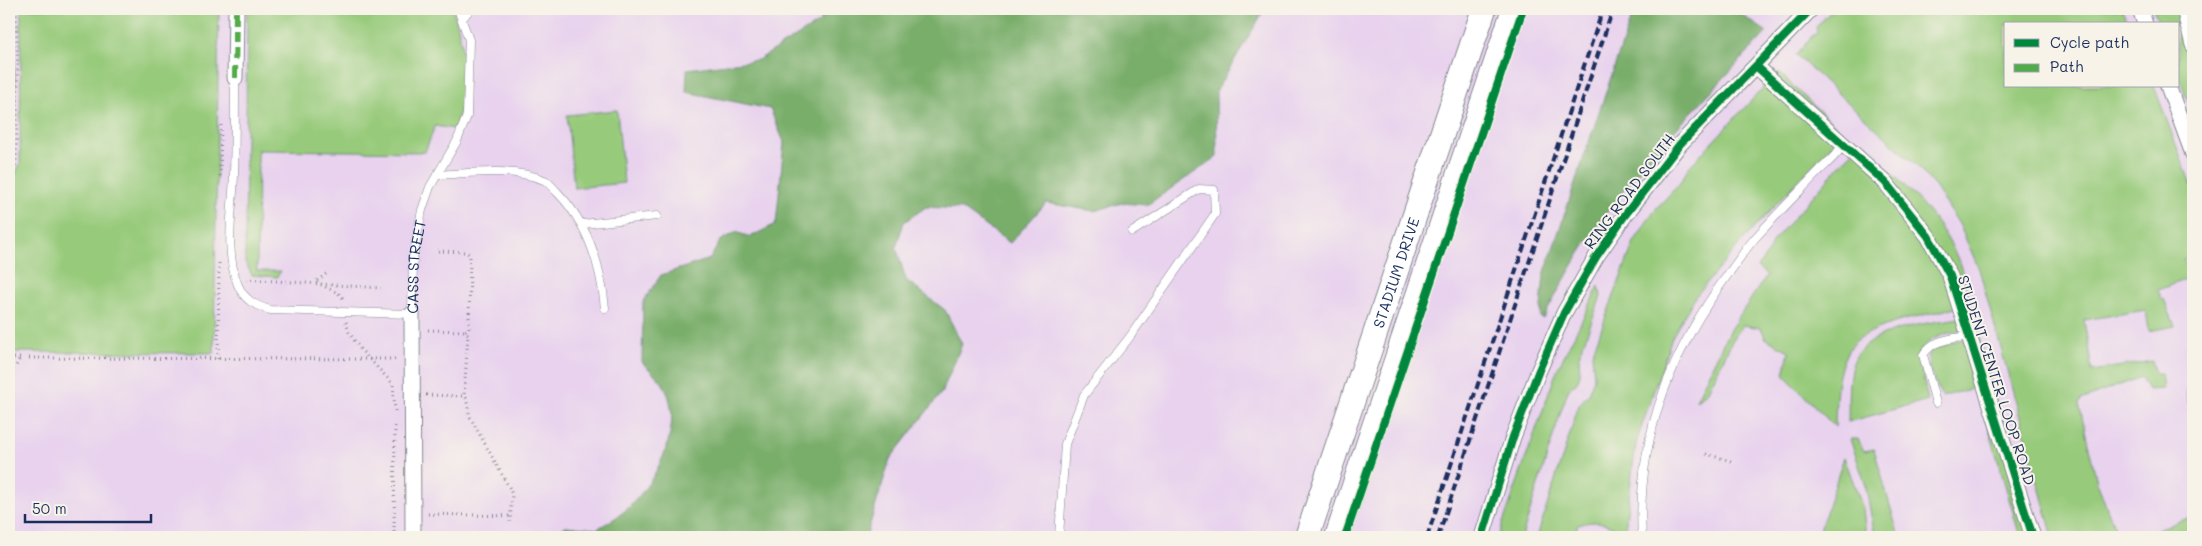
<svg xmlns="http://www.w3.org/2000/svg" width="2202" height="546" viewBox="0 0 2202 546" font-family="Mali,sans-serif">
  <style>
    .built { fill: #e8d2ee; fill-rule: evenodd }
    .green { fill: #97ca7a; stroke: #597c6c }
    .forest { fill: #79ae6a; stroke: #4a6e64 }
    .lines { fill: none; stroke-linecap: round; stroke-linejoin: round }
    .lane-casing { stroke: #858992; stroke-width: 9 }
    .street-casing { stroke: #858992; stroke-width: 17 }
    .primary-casing { stroke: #858992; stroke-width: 26 }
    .path { stroke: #858992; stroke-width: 3; stroke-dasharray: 1 4; stroke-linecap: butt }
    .lane { stroke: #fff; stroke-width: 8 }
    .street { stroke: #fff; stroke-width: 15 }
    .primary { stroke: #fff; stroke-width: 24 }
    .rail { stroke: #1b2f5e; stroke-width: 4; stroke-dasharray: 8 4; stroke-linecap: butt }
    .quiet { stroke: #52ab49; stroke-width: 6; stroke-dasharray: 12 6; stroke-linecap: butt }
    .cycleway-casing { stroke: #f7f3e8; stroke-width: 11 }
    .cycleway { stroke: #00873e; stroke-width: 8 }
    .labels { text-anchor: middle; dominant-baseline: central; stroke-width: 4; stroke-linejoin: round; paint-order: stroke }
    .street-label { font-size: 15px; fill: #1b2f5e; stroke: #f7f3e8 }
  </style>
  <rect width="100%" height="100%" fill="#f7f3e8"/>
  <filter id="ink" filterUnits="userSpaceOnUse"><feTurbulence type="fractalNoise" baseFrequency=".02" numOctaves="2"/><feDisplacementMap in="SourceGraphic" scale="10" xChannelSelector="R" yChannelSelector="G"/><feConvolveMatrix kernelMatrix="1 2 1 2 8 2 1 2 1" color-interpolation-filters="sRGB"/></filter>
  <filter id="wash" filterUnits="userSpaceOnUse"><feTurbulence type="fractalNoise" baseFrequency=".0096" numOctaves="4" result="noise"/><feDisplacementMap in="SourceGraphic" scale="20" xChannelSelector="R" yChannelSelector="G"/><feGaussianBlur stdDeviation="1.12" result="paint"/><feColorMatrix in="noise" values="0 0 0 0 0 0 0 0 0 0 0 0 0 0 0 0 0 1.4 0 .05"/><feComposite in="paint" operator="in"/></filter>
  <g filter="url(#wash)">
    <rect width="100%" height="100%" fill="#efe3c5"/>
    <path class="built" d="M9,9H2193V537H9ZM2006,24H2178V86H2006Z"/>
    <path class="green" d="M9,9H12L15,77L14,120L9,96Z
      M21,9H219L214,353L9,352V186L20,164Z
      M247,9H453C465,46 469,92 454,129L435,126L425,152L258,150L257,271H281L277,277L252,275L245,262Z
      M1833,9H2122L2129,24H2006V86H2154L2193,190V254L2182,260L2193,267V284L2189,278L2158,290L2162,300L2164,299L2175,326L2149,331L2146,310L2084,320L2092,371L2152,361L2155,374H2161L2163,389L2148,390L2141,377L2081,400L2079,404L2097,482L2118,537H2053L1979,269L1959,224L1936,188L1917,166L1796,55L1813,35L1817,33L1816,27Z
      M2153,9H2177L2179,23L2193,63V114L2178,75V24H2159Z
      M1778,72L1843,133L1742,241L1695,297L1672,337L1636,443L1626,519L1627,536C1609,524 1600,518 1578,525L1573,537H1537L1579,405L1588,394L1594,378L1592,354L1634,242L1653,212L1680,183L1689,167Z
      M617,110L624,183L574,188L567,115Z
      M1863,149C1899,177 1949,225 1962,271C1965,282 1966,293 1969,305C1940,312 1863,324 1849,349C1835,372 1836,401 1835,427L1784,375L1789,351L1766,339L1761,328L1743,325L1732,341L1707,393L1696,400L1729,331L1767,275L1757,267L1768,253L1773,241L1850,154L1856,150Z
      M1599,286L1601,296L1579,356L1580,375L1576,384L1569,388L1561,411L1522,537H1498L1557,370Z
      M1975,316L1978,327C1956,332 1929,333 1918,355L1928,400L1848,422C1849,402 1846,374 1856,356C1874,326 1943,321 1975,316Z
      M1978,333L2032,537H2020L1977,387L1942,397L1929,369L1928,357L1932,350Z
      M2193,387V416L2187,399V389Z
      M1850,439H1858L1864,451L1874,449L1899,537H1875L1865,483Z
      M1844,457L1863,508L1866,537H1818Z
      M2193,516V531C2175,538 2158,537 2139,537Z"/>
    <path class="forest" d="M817,9H1265L1216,91L1217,157L1147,205L1122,203L1094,211L1046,203L1010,243L962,209L926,207L904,222L896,247L906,280L945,310L962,344L942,392L890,459L866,537H557L565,526L597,529C608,522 622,515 631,505C659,477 686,422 663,384C658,376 648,369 642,362L643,302L661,275L710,259L720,241L736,232L750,237L776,224L784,142L770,109L686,92L687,69L758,60L821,21Z
      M1634,9H1733L1767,32C1717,86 1665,138 1619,196C1590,234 1565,277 1543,319L1540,317L1544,275Z"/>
  </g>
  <g filter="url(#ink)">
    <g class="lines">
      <defs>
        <g id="lane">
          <path d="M462,19L470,9"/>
          <path id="s1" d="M235,78C235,110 235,142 234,174C233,210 224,251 238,285C244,300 256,306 270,310L412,314L413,258L422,210L430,187L457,141L467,116L469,40L458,9"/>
          <path d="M437,175C470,173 513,167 544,180C549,182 554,189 558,193C588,224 601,266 605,308"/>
          <path d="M583,224L657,216"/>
          <path d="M1936,403L1923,355C1933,339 1951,339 1969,336"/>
          <path d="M1059,537L1065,444L1084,395L1129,338L1215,214L1214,190L1199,189L1132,232"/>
          <path d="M1642,537C1636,440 1671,351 1729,273C1738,261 1746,248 1756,237C1776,215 1798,193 1819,171C1827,163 1839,154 1843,143"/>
        </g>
        <path id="street" d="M2140,9L2145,24
          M2184,9L2193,45
          M1756,66L1885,182L1928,236L1950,276L2033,537
          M235,78L236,9
          M2168,86L2193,154
          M412,314L413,537
          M1482,537L1513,437L1539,370L1564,313L1596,257L1625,215L1680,144L1811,9"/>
        <g id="primary">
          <path id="s2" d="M1307,537L1484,9"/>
          <path d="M1337,537L1514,9"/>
        </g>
      </defs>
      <use href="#lane" class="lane-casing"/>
      <use href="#street" class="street-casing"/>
      <use href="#primary" class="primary-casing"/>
      <path class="path" d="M220,176L221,122
        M9,179L16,164L18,77L16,9
        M438,251L466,252L470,255L469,329L465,331
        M326,274L315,282L338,293L345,300
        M246,279L381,288
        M346,322L349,332L360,349L393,384L395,411
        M428,330L464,331L468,334L464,397
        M9,358L397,359
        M218,359L219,262
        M9,372L16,366L20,358
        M426,395L462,396L466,398L470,417L510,489L512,495L510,522
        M1706,454L1731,461
        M428,514L510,516
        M394,537L395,425"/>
      <use href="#lane" class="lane"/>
      <use href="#street" class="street"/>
      <use href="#primary" class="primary"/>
      <path class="rail" d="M1427,537L1603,9
        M1438,537L1613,9"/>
      <path class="quiet" d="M235,78L236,9"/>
      <defs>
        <path id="cycleway" d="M1756,66L1885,182L1928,236L1950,276L2033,537
          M1345,537L1523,9
          M1482,537L1513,437L1539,370L1564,313L1596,257L1625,215L1680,144L1811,9"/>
      </defs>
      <use href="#cycleway" class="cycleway-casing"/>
      <use href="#cycleway" class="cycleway"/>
    </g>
  </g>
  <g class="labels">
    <g class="street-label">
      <text transform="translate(1629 191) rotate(-53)">RING ROAD SOUTH</text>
      <text stroke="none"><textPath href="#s1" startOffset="440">CASS STREET</textPath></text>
      <text stroke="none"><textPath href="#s2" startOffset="279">STADIUM DRIVE</textPath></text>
      <text transform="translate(1997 380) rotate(72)">STUDENT CENTER LOOP ROAD</text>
    </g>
  </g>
  <rect width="2202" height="546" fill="none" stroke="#f7f3e8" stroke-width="30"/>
  <rect x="2004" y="22" width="175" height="65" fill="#f7f3e8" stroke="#9fa5b1"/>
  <rect x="2014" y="39" width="25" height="8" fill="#00873e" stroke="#9fa5b1"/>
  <text x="2050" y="48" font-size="15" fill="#1b2f5e">Cycle path</text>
  <rect x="2014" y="64" width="25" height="8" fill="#52ab49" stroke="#9fa5b1"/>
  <text x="2050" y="72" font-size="15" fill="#1b2f5e">Path</text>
  <path d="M25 514v8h126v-8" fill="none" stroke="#1b2f5e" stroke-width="2.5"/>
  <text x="32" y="514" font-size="15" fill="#1b2f5e" stroke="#f7f3e8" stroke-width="4" paint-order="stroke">50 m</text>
</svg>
